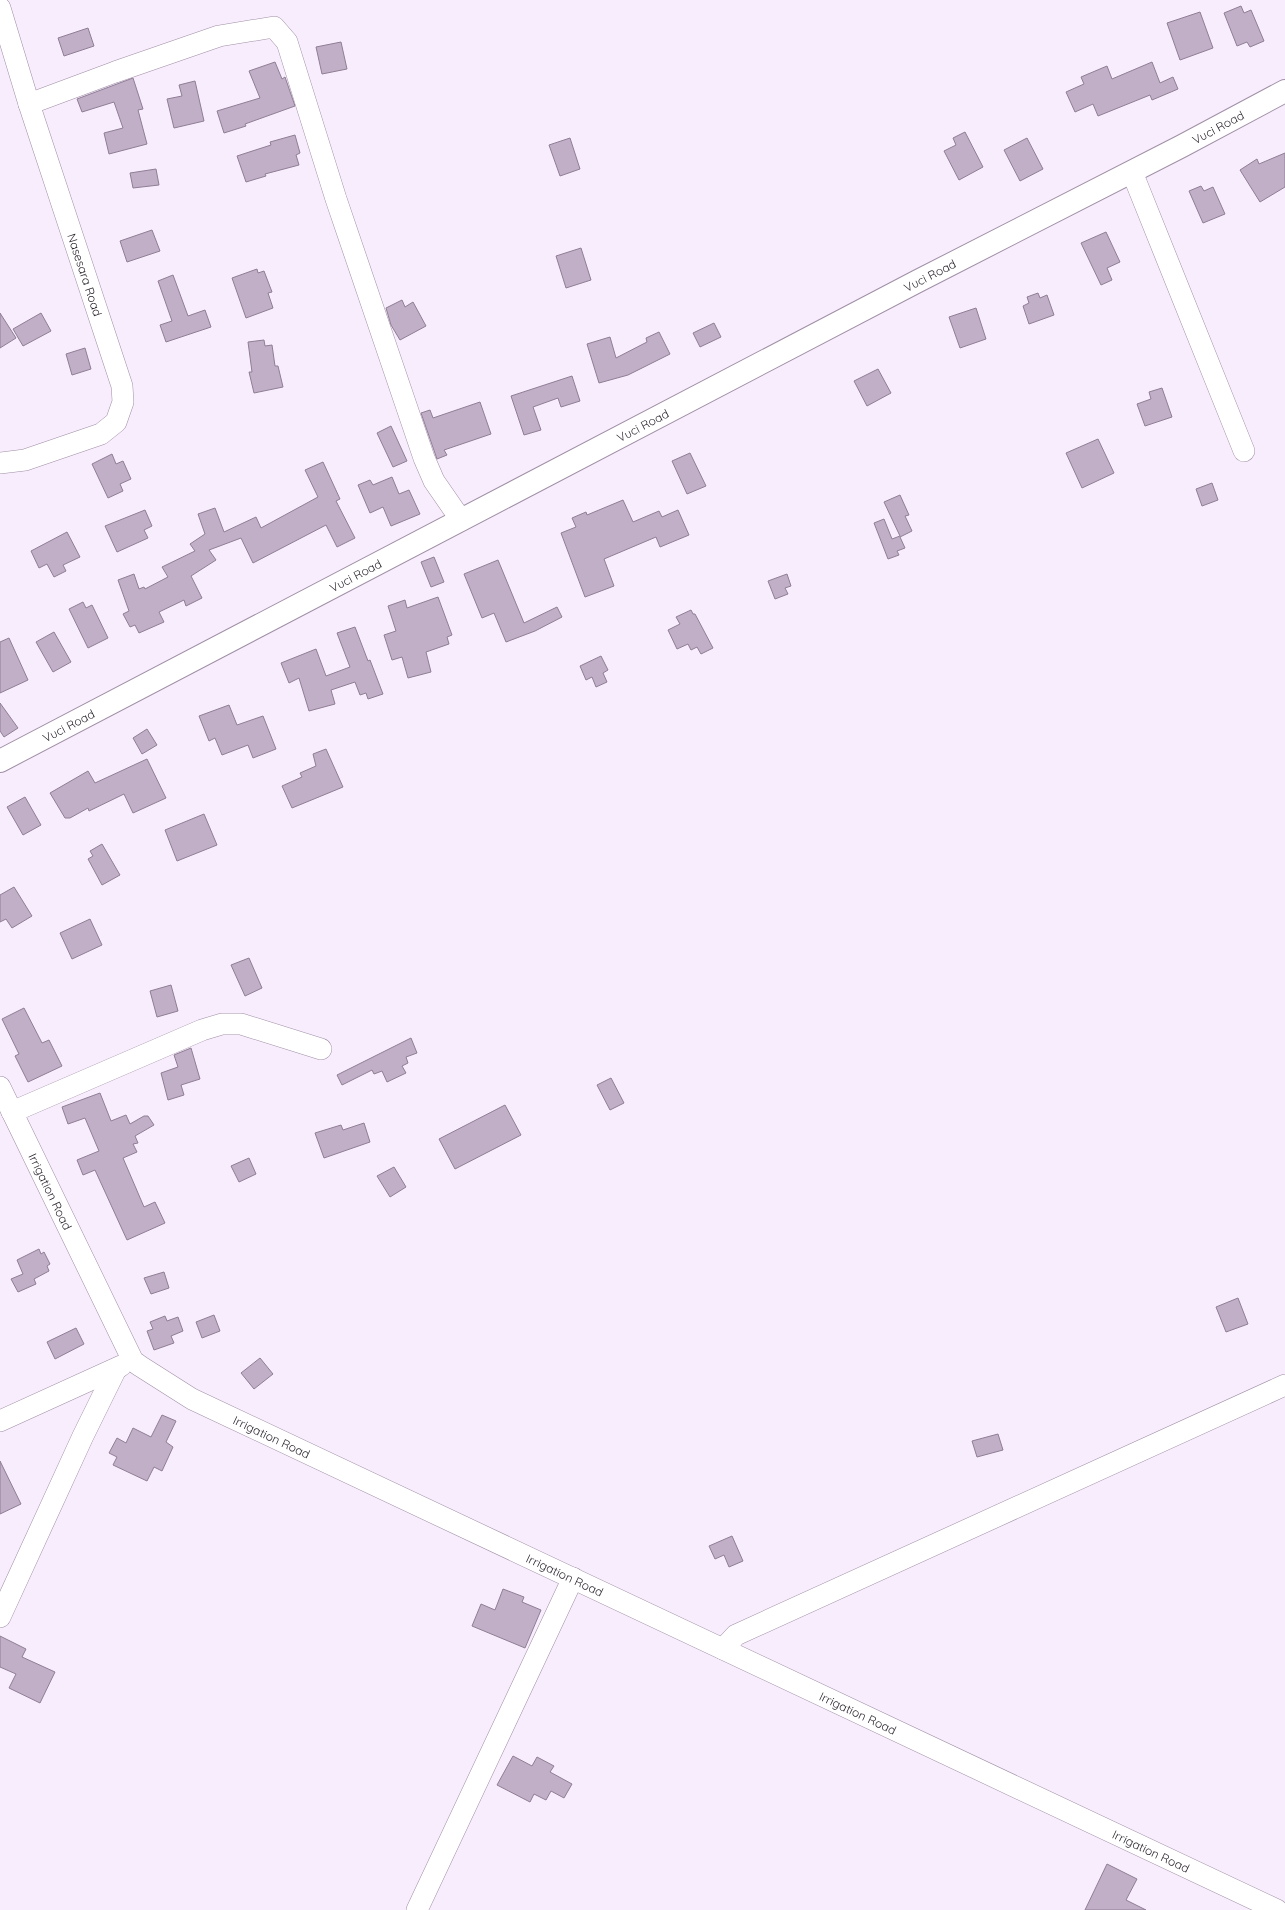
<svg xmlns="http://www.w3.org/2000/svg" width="1285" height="1910" viewBox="0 0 1285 1910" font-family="Quicksand,sans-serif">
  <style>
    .building { fill: #c1afc7; stroke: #8f7e95 }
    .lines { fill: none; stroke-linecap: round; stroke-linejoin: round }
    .minor-casing { stroke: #a08fa6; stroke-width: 22 }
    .major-casing { stroke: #a08fa6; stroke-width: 24 }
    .minor { stroke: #fff; stroke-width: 21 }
    .major { stroke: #fff; stroke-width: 22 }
    .labels { text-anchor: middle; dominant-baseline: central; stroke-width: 3; stroke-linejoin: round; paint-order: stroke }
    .street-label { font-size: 12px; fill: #251f28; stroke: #f8edfc }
  </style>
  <rect width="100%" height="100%" fill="#f8edfc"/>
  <path class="building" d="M1241,6L1244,13L1251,10L1264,41L1250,47L1247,42L1237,46L1224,13Z
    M1200,12L1213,48L1180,60L1167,23Z
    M88,28L94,46L64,56L58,38Z
    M341,42L347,69L322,74L316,47Z
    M275,62L282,79L285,77L295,106L245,124L246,126L224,133L217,111L260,98L249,71Z
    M1152,62L1160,83L1173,77L1178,89L1152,100L1150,95L1098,116L1093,104L1075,112L1066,92L1084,84L1081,77L1107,66L1112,79Z
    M133,78L143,109L138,110L147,144L109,154L104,133L123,128L114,102L82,112L77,99Z
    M195,81L204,121L174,128L167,99L182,96L179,85Z
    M965,132L983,167L959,180L944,151L956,145L953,138Z
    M295,135L300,153L296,155L299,165L265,174L266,176L246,182L237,156L271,145L270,142Z
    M570,138L580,169L560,176L549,145Z
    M1027,138L1043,169L1020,181L1004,150Z
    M1285,153V187L1260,202L1240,170L1257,159L1259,164Z
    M156,169L159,185L133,188L130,173Z
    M1201,186L1204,191L1213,187L1225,214L1203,223L1189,191Z
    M152,230L160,251L127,262L120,241Z
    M1106,232L1120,262L1107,268L1112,280L1101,285L1081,243Z
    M581,248L591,280L566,288L556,256Z
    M257,269L258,273L264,271L272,292L268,293L273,308L246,318L232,278Z
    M173,275L188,316L205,310L211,327L166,342L160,325L172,321L158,281Z
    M1038,293L1040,298L1047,295L1054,315L1029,324L1023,306L1029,303L1027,297Z
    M402,300L405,307L413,302L426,326L400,340L391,325L386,308Z
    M976,308L986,339L960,348L949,317Z
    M0,313L16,338L0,348Z
    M41,313L51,331L23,346L13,329Z
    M714,323L721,337L700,347L693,333Z
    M659,332L670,354L628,375L599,383L587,344L610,337L616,358L647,342L646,338Z
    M264,340L265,346L272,345L275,366H278L283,387L254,393L249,372H252L248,342Z
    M85,348L91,369L72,375L66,354Z
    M878,369L891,393L867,406L854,381Z
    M572,376L580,401L561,407L558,398L533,407L541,430L524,435L511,396Z
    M1162,388L1172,417L1145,426L1137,404L1151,399L1149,392Z
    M480,402L491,434L444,450L447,455L437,459L421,413L430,410L433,418Z
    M391,426L407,461L393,467L377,433Z
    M1098,439L1114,473L1082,488L1066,453Z
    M690,453L706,486L687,494L672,461Z
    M112,454L116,464L123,461L131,479L120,484L123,491L108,498L92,464Z
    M323,462L340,499L336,501L355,538L337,547L326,525L253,563L241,538L209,550L216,560L191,576L202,598L186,606L184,600L159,612L164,622L139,633L135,625L130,627L123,614L129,611L118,580L134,574L139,589L144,587L145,589L168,577L162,567L195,551L190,544L205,534L198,514L215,508L224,532L256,517L261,528L318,497L305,470Z
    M392,477L399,494L409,490L420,514L391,526L383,507L370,513L358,485L370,480L373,485Z
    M1212,483L1218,500L1202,506L1196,489Z
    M900,495L909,515L905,516L912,531L900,537L905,548L897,551L899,555L888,559L874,523L884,519L892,539L900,536L884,502Z
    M623,500L633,522L659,511L662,517L678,510L689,535L660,547L656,537L604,559L614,586L585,597L561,533L576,527L572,518L586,512L587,515Z
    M145,510L152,526L144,530L148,538L117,552L105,526Z
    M67,532L80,557L63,565L66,571L54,577L47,564L39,568L31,551Z
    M434,557L444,582L431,587L421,562Z
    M498,560L524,623L557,607L562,617L535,631L506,642L494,613L482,618L464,574Z
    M787,574L791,586L785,588L788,594L775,599L768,581Z
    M438,597L452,635L447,637L449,644L426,652L431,672L408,678L402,657L392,660L384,635L396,631L388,606L405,600L407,608Z
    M83,602L86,608L92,605L108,638L88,648L69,609Z
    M691,610L693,614H695L713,648L701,654L697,647L691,650L688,644L677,649L668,630L680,624L676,617Z
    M355,627L368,661L370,660L383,694L368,699L366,693L360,695L355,682L331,690L335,704L309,711L299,678L289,683L281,663L316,649L326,676L350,667L337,633Z
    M54,632L71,662L53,672L36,642Z
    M9,638L28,680L0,693V642Z
    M601,656L608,670L603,673L607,682L596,687L592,677L586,680L580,666Z
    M0,703L18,728L4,737L0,731Z
    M229,705L237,725L263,716L276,749L253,758L248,745L222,755L215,738L209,741L199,716Z
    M147,729L157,745L142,754L133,738Z
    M326,749L343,787L292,808L282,786L302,777L300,773L316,766L313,754Z
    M147,759L166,798L133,813L124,794L89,811L88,808L70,818H65L50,793L88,771L95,783Z
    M25,797L41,825L23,835L7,807Z
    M204,814L217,845L177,861L165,830Z
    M102,844L120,875L102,885L88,859L93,856L90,851Z
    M14,887L32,916L12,928L6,919L0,922V895Z
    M90,919L102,945L72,959L60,933Z
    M249,958L262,988L245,996L231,965Z
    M171,985L178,1011L157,1017L150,991Z
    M24,1008L42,1043L49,1040L62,1066L28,1082L15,1056L19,1054L2,1019Z
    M411,1038L417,1053L406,1057L408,1063L402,1066L406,1073L387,1082L382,1071L374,1074L372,1070L342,1085L337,1075Z
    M191,1048L200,1079L181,1085L184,1095L168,1100L161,1073L178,1067L174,1055Z
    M611,1078L624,1103L610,1110L597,1085Z
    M100,1093L111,1121L126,1115L130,1124L144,1116H148L154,1125L135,1136L138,1143L133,1144L137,1152L123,1158L144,1207L155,1202L165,1223L127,1240L95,1170L83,1175L77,1160L99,1151L85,1118L68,1124L62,1107Z
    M505,1105L521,1135L455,1169L439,1139Z
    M364,1123L370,1142L324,1158L315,1133L341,1125L343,1130Z
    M249,1158L256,1174L239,1182L231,1166Z
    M394,1167L406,1187L390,1197L377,1176Z
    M39,1249L41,1254L44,1252L50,1264L47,1266L49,1271L34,1279L36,1284L18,1292L11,1279L23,1274L17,1260Z
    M164,1272L169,1288L151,1294L144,1278Z
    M1238,1298L1248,1324L1226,1332L1216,1307Z
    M214,1315L220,1331L202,1338L196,1322Z
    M165,1316L167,1321L178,1317L183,1331L171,1336L174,1343L154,1350L147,1331L153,1329L150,1322Z
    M76,1328L84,1344L55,1359L47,1342Z
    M260,1358L273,1374L254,1389L241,1373Z
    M162,1415L176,1421L166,1442L173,1447L162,1471L154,1467L147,1481L113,1465L117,1457L109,1453L117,1438L126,1443L133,1428L151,1437Z
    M998,1434L1003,1450L977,1457L972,1441Z
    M0,1461L21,1504L0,1514Z
    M732,1536L743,1561L729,1567L724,1555L715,1559L709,1546Z
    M503,1589L524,1597L522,1602L541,1610L525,1648L472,1626L481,1604L495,1610Z
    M0,1636L26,1649L22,1657L55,1672L40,1703L9,1688L16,1674L0,1667Z
    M513,1756L532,1766L537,1757L554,1766L550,1772L572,1784L564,1798L551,1791L546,1800L534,1794L530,1802L497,1785Z
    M1107,1864L1137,1879L1126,1900L1146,1910H1085Z"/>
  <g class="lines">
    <defs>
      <g id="minor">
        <path id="s1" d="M0,8L29,104L122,386L123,402L116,422L101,434L25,460L0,463"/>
        <path d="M29,104L115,72L219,36L274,27L287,42L336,199L424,458L434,481L461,520"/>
        <path d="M1132,172L1244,451"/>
        <path id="s2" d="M0,1087L133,1361L140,1366L192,1399L1277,1910"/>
        <path d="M12,1112L202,1030L222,1024H241L321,1049"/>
        <path d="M0,1421L121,1366"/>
        <path d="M0,1617L83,1436L116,1369"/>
        <path d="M723,1649L736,1635L1285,1385"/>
        <path d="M417,1910L573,1578"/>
      </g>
      <g id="major">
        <path id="s3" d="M0,761L918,281L1182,146L1285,91"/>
      </g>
    </defs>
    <use href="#minor" class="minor-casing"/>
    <use href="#major" class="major-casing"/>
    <use href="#minor" class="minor"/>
    <use href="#major" class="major"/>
  </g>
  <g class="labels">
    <g class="street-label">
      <text stroke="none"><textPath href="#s3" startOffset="1373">Vuci Road</textPath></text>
      <text stroke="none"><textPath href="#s1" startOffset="280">Nasesara Road</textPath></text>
      <text stroke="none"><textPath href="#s3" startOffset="1049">Vuci Road</textPath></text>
      <text stroke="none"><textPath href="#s3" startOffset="725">Vuci Road</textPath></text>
      <text stroke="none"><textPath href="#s3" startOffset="401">Vuci Road</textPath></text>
      <text stroke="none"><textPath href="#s3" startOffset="77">Vuci Road</textPath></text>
      <text stroke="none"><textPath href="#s2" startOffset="116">Irrigation Road</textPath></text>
      <text stroke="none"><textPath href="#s2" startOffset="463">Irrigation Road</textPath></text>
      <text stroke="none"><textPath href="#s2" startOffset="787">Irrigation Road</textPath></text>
      <text stroke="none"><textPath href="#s2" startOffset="1111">Irrigation Road</textPath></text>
      <text stroke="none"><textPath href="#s2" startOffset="1435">Irrigation Road</textPath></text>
    </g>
  </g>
</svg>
